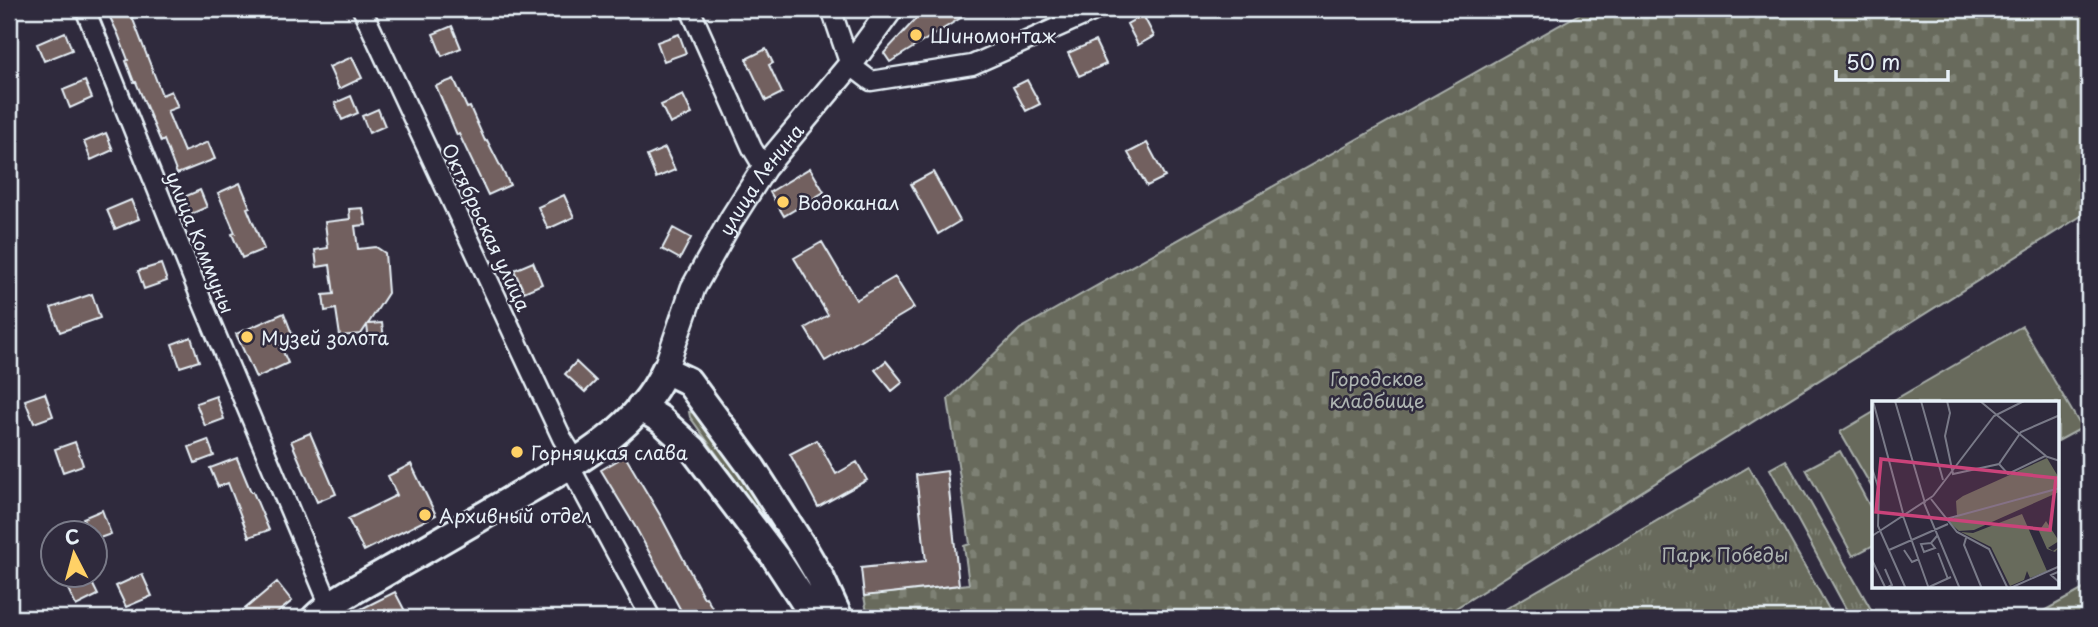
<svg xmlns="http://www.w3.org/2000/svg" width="2098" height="627" viewBox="0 0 2098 627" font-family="'Playpen Sans',sans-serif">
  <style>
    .grass { fill: #686b5c; stroke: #a8aeaa; stroke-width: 2 }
    .cemetery { fill: url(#cemetery-stones); stroke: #a8aeaa; stroke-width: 2 }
    .park { fill: url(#park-tufts); stroke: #a8aeaa; stroke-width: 2 }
    .building { fill: #72605e; stroke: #e8f1f8; stroke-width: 2 }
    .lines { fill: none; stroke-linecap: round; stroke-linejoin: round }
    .minor-casing { stroke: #e8f1f8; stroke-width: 23 }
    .tertiary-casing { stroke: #e8f1f8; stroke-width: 28 }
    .secondary-casing { stroke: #e8f1f8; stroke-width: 32 }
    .minor { stroke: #2f2a3d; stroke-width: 18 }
    .tertiary { stroke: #2f2a3d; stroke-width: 23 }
    .secondary { stroke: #2f2a3d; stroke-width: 26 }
    .poi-dot { fill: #ffd166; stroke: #2f2a3d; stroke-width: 2.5 }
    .labels { text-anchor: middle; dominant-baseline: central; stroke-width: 5; stroke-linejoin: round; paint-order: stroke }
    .poi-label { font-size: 19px; fill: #e8f1f8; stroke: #2f2a3d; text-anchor: start }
    .street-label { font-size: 19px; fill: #e8f1f8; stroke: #2f2a3d }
    .park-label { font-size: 19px; fill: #aeb5b2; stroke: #2f2a3d }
    .inset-road { fill: none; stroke: #797a88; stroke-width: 2 }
    .view { fill: #ca437a; fill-opacity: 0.15; stroke: #ca437a; stroke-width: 3.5 }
    .inset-edge { fill: none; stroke: #e8f1f8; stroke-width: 3.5 }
  </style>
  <defs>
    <pattern id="cemetery-stones" width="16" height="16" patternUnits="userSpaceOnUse" patternTransform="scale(1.75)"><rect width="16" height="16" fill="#686b5c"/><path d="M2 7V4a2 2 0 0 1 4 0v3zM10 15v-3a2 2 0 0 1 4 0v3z" fill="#7e8174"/></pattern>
    <pattern id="park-tufts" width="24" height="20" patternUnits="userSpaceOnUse" patternTransform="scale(1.75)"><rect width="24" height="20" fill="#686b5c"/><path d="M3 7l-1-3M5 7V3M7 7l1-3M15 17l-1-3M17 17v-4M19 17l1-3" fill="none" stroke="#7e8174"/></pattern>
  </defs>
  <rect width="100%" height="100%" fill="#2f2a3d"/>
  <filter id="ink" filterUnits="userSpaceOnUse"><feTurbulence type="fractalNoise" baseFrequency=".0143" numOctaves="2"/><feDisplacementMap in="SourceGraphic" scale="14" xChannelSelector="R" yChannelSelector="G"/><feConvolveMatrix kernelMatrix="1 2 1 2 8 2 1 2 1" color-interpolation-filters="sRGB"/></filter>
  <g filter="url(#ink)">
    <path class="grass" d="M2022,326L2082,428L2058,441V403H1889Z
      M689,412L696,413L791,548V553L787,552L690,417Z
      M1874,412V491L1840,432Z
      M1840,451L1874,514V545L1853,556L1806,469Z
      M2089,586V618H2031Z"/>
    <path class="cemetery" d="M1588,9H2089V211L1440,618H868L864,596L969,584L964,546L970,544L948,399L1020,329Z"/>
    <path class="park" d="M1786,460L1876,618H1851L1770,469Z
      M1749,467L1834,618H1490Z"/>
    <path class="building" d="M106,9H129L162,95L171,91L178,107L167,111L184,152L208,142L215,159L177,174L164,140L161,142L136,82H134L126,61L128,60L118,34Z
      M925,9H975L890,62L884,53Z
      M1143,15L1154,36L1138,45L1127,24Z
      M452,26L461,48L442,56L433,34Z
      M65,32L72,50L44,61L37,44Z
      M679,34L686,53L664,61L657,42Z
      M1095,41L1106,64L1079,76L1068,53Z
      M766,49L773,63L769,65L782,93L766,101L746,59Z
      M352,57L362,78L339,89L329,67Z
      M454,79L467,108L470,107L485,141L487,140L510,185L488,195L459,134L457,135L436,86Z
      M1027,80L1040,104L1026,111L1013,87Z
      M85,81L92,98L70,108L63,90Z
      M683,95L692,114L670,124L661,105Z
      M351,96L358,113L342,120L335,103Z
      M378,109L385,126L369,133L362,116Z
      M106,133L113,150L91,160L84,142Z
      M1147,143L1165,177L1147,186L1128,153Z
      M665,148L675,170L656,178L647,156Z
      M810,168L824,192L784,216L770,192Z
      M933,172L960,221L938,234L911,184Z
      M240,183L250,207L247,208L264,249L242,258L232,234L235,233L218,193Z
      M200,190L207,207L191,214L184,197Z
      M564,195L574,217L548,229L538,207Z
      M131,200L139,219L115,229L107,210Z
      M363,208L366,225L355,226L358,249L376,247L385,253L388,293L368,324L382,323L384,339L369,342L367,325L361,334L340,336L336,309L325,311L323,295L334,294L330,265L317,267L315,250L328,248L325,222L350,219L349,209Z
      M673,228L691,238L680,259L662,249Z
      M822,242L856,300L895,277L914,308L825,361L805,328L828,315L794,258Z
      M533,262L542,284L524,292L514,270Z
      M161,264L167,281L144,289L138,271Z
      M92,294L100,318L60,332L51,308Z
      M284,313L292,334L278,340L288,363L256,378L236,334Z
      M191,337L199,361L180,367L172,344Z
      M886,361L903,382L892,391L875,370Z
      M576,362L596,381L585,392L565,374Z
      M45,393L53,416L34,423L25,400Z
      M216,396L224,419L205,426L196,403Z
      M310,433L336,494L317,502L291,441Z
      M208,440L214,456L195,463L189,447Z
      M817,440L836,474L857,462L867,480L818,507L790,454Z
      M75,442L83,465L63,472L55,449Z
      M625,456L660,515L704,598L706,597L718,618H685L636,528L601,470Z
      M237,458L251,492H253L269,530L249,537L228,483L218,487L210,468Z
      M411,464L436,515L364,551L348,519L397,495L388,476Z
      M947,471L959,585L864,596L861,568L926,561L916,475Z
      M102,510L111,534L94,540V533H88L83,518Z
      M142,574L152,596L126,607L116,586Z
      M89,577L98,595L76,606L67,587Z
      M277,582L292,601L271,618H234Z
      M395,592L406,613L396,618H343Z"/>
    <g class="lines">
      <defs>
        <path id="minor" d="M85,9L204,306L330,606
          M362,9L562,438L576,461
          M690,9L752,148L764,168
          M831,9L850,65L871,81L972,65L1099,9
          M569,465L651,618"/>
        <g id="tertiary">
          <path id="s1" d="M665,370L693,288L731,220L764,168L850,65L891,9"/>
        </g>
        <path id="secondary" d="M640,407L660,419L693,449L775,557L815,618
          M315,618C336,598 366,584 391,569C430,547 469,524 507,502C565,468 636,434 665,370L688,381L752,468L802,546L820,577L839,618"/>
      </defs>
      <use href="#minor" class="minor-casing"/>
      <use href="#tertiary" class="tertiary-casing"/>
      <use href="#secondary" class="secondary-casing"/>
      <use href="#minor" class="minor"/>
      <use href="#tertiary" class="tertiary"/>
      <use href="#secondary" class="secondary"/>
    </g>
  </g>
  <g class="poi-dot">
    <circle cx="916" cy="35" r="7"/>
    <circle cx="783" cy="202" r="7"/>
    <circle cx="247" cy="337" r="7"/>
    <circle cx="517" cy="452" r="7"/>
    <circle cx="425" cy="515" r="7"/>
  </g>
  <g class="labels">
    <g class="poi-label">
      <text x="930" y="35">Шиномонтаж</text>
      <text x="797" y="202">Водоканал</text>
      <text x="261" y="337">Музей золота</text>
      <text x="531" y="452">Горняцкая слава</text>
      <text x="439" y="515">Архивный отдел</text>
    </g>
    <g class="street-label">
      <text stroke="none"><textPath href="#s1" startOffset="215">улица Ленина</textPath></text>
      <text transform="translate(487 227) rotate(65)">Октябрьская улица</text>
      <text transform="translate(201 242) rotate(68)">улица Коммуны</text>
    </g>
    <g class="park-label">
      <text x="1377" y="378">Городское<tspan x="1377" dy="22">кладбище</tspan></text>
      <text x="1725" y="554">Парк Победы</text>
    </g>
  </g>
  <g transform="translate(1872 401)">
    <rect width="187" height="187" fill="#2f2a3d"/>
    <path d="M174,120L187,140L176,147L181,150L187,146L183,151L175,148L167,130Z" fill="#686b5c"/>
    <path d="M175,57L187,77V91L102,129L87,130L77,121L85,115L84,100L91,95Z" fill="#686b5c"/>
    <path d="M150,113L175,170L158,177L155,170L152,179L138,185L119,146L89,131L101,132Z" fill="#686b5c"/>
    <path class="inset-road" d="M1,0L31,112M23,0L53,102M49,0L71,79M75,0L78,12L73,35L81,73L127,63L149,31L188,14M108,0L174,55M127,63L136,73L173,55L188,60M0,67L7,89L6,125L34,188M61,95L122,15L152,0M59,98L85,131L117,148L136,188M52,102L88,188M31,115L57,188M74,118L188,87M0,135L61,95M94,137L92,144L110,188M59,142L63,147L52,151L49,143L59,142L65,135M17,149L76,123M32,149L40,161L47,158M66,152L76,178M0,159L14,188M13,168L20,184L14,187M188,170L179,174L188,182M57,186L79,176M136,188L188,165"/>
    <path class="view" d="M9,58L184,77L178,129L4,111Z"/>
    <rect width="187" height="187" class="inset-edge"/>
  </g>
  <rect width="2098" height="627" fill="none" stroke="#2f2a3d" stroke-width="35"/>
  <rect x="18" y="18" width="2063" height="592" fill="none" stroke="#e8f1f8" stroke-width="2.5" filter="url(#ink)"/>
  <g transform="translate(74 554) rotate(354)"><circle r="33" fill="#2f2a3d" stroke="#797a88" stroke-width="2"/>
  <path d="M0-5L12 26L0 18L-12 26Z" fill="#ffd166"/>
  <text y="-10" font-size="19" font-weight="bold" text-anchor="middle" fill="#e8f1f8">С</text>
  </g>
  <path d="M1836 70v10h112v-10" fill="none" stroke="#e8f1f8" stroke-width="3.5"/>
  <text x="1846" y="70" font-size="21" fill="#e8f1f8" stroke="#2f2a3d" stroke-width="5" paint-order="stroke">50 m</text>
</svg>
